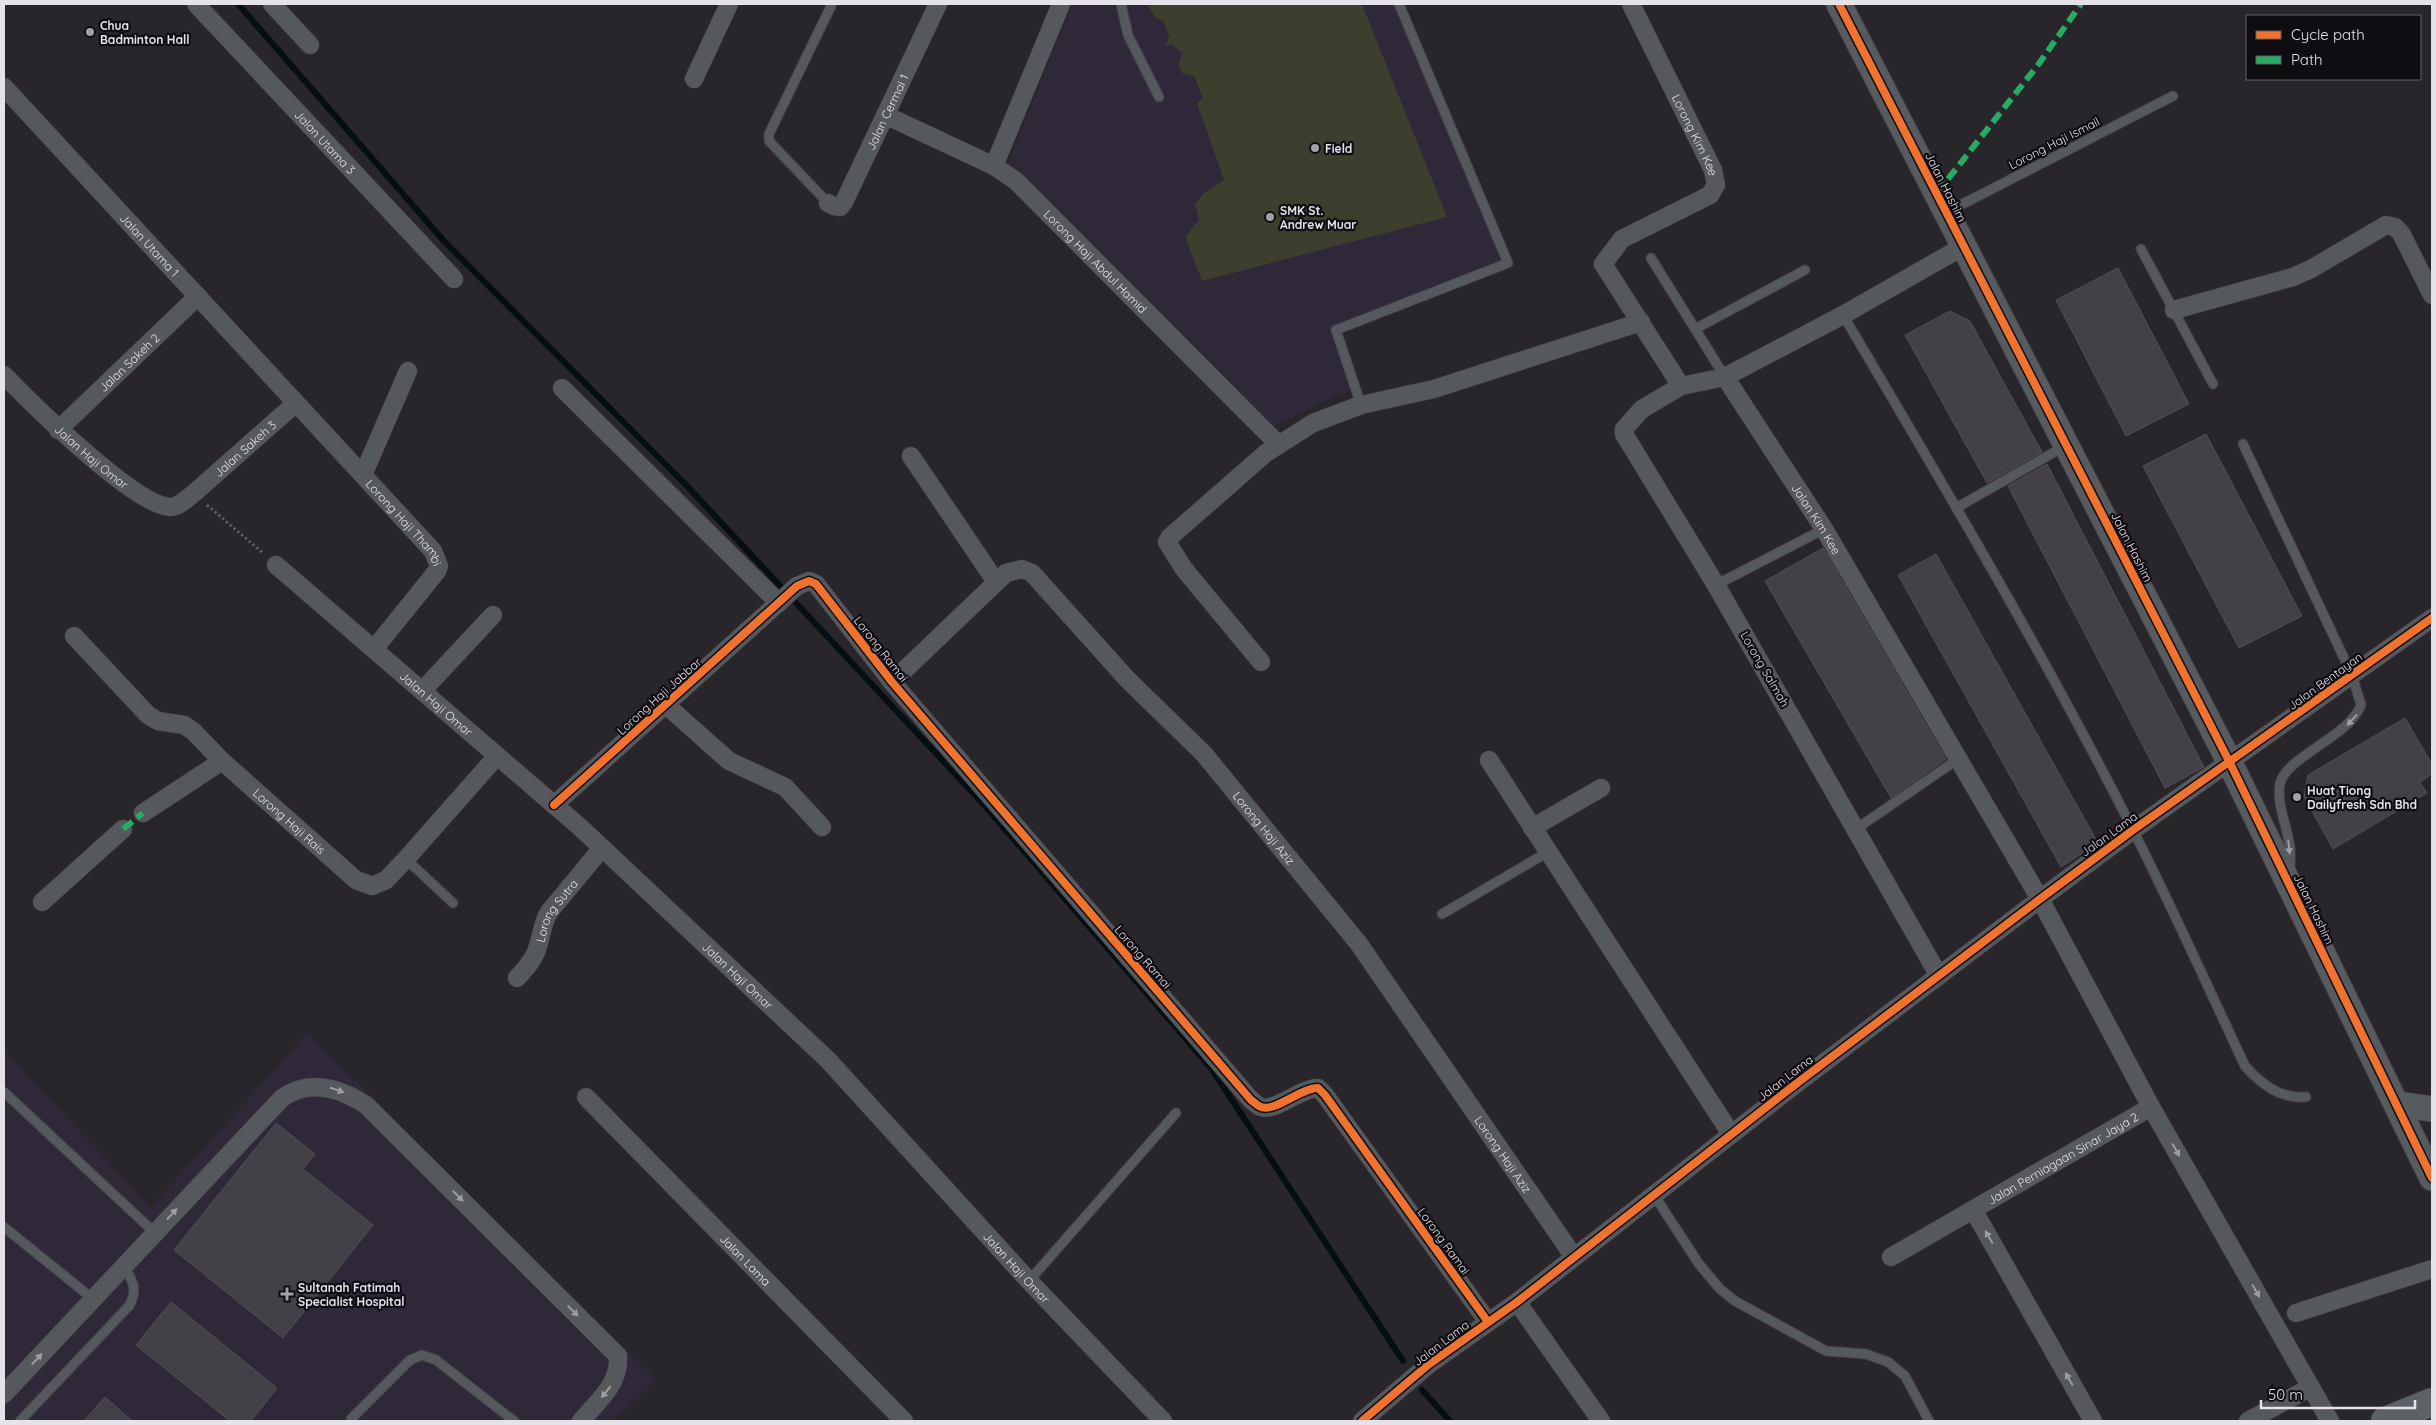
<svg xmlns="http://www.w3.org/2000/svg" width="2436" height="1425" viewBox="0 0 2436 1425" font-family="Quicksand,sans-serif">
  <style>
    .built { fill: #2f2839 }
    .green { fill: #3d3e2d }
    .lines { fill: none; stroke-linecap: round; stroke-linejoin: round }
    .stream { stroke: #040f14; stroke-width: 6 }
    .building { fill: #444048; stroke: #504f53 }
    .lane-casing { stroke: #424045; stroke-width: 11 }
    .street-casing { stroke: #424045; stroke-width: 19 }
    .secondary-casing { stroke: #424045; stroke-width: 27 }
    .primary-casing { stroke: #424045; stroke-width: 29 }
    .path { stroke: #5b5c60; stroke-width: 3; stroke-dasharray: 2.5 2.5; stroke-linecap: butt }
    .lane { stroke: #55585c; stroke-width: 9 }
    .street { stroke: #55585c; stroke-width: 18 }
    .secondary { stroke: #565b5f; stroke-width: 25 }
    .primary { stroke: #5d6267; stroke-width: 28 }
    .quiet { stroke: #26ab63; stroke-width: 6; stroke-dasharray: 12 6; stroke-linecap: butt }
    .cycleway-casing { stroke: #0f0c12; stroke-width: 11 }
    .cycleway { stroke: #ef722f; stroke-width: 8 }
    .oneway { fill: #9d9da3 }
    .poi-dot { fill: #a3a0a7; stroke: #0f0c12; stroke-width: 2 }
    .labels { text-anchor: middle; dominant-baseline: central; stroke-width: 4.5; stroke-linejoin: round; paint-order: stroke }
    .poi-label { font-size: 12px; font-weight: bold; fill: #e5e2ea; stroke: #0f0c12; text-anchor: start }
    .street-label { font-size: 12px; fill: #e5e2ea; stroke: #0f0c12 }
  </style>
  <rect width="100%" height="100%" fill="#28252b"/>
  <path class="built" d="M1072,4H1404L1508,263L1336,329L1355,388L1265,430L1004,172Z
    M307,1033L657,1380L613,1421H4V1050L151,1207Z"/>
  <path class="green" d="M1147,4H1362L1447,217L1202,281L1185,237L1199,220L1195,204L1205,192L1224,180L1197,103L1203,98L1194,76L1183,74L1178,66L1182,53L1172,45L1165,46L1169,37L1164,22L1155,17Z"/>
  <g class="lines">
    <path class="stream" d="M238,4L443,240L689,488L985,806L1211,1068L1403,1361
      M1422,1390L1450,1421"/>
  </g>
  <path class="building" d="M2118,268L2189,404L2126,436L2056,300Z
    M1950,311L1970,321L2042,452L1987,483L1905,335Z
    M2206,434L2302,616L2239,648L2143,466Z
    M2047,464L2204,767L2165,788L2008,486Z
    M1823,548L1946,759L1891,798L1765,581Z
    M1936,554L2098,843L2061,867L1898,575Z
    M2405,718L2432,764V774L2420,782L2427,793L2333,849L2304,797L2308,775Z
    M276,1123L315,1154L303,1169L373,1225L283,1338L174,1250Z
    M171,1302L277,1388L251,1421H230L136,1345Z
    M105,1397L132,1421H84Z"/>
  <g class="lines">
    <defs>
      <path id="lane" d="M1121,4L1128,35L1159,97
        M828,203L769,141V134L832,4
        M1947,212L2173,96
        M2141,249L2213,384
        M1651,258L1725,377
        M1843,315C1943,484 2044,654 2133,830C2172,907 2208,987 2245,1066C2261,1084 2280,1099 2306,1097
        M1695,329L1805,270
        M1361,405L1336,330L1508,263L1399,4
        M2243,444L2352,675L2361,705C2349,737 2285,757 2280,784C2276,804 2288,828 2290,848C2291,855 2290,861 2290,868
        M1956,508L2065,446
        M1716,585L1824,529
        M1856,829L1958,759
        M406,859L453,903
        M1442,914L1548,852
        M4,1092L155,1233
        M1654,1195L1699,1264L1720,1289L1735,1301L1826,1351L1866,1354L1888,1362L1905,1376L1929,1421
        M4,1227L93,1299
        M1029,1281L1176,1113
        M351,1419L410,1360L422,1355L436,1360L514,1421
        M20,1421L129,1306C138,1290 133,1281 124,1266"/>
      <g id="street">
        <path id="s1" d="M196,4L454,279"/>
        <path d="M272,4L310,45"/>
        <path id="s2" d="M1631,4L1713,170L1716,185L1710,195L1622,239L1603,264L1681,386"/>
        <path d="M694,79L729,4"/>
        <path id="s3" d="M4,87L433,551L439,566L437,571L374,649"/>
        <path id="s4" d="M885,115L994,166L1016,181L1279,445"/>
        <path d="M994,166L1061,4"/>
        <path id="s5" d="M828,203L834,206L840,207L844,202L938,4"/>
        <path d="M2174,310L2293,277L2311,269L2386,225L2395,227L2401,233L2432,295"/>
        <path id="s6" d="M4,375C31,403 134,505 170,507C179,507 186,499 193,494L296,403"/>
        <path id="s7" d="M1725,377L1824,529L2040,899L2151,1107L2330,1421"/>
        <path d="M562,388L779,603"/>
        <path id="s8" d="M58,430L198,296"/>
        <path d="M911,456L996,582"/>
        <path d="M363,475L408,371"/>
        <path id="s9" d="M276,565L581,828L828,1060L1029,1281L1163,1421"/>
        <path id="s10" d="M74,636L148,715L158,721L184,725L193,731L222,761L356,880L372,886L386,880L406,859L497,756"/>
        <path d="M1261,662L1184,569L1167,542L1170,537L1266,453L1313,423L1361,405L1434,389L1641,322"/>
        <path id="s11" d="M892,682L1006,573L1022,569L1032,573L1127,679L1204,754L1359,944L1574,1257"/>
        <path d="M422,691L493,615"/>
        <path d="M666,705L729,761L785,787L822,827"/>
        <path d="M1489,760L1731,1134"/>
        <path d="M554,805L797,586L809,581L816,584L892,682L1251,1100C1254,1102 1258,1106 1261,1107C1276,1112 1300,1088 1318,1088L1325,1095L1488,1322"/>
        <path d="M143,813L222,761"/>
        <path d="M1532,828L1601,788"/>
        <path d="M42,902L123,829"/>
        <path d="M1939,976L1716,585L1624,434V429L1642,409L1681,386L1725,377L1843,315L1964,246"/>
        <path id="s12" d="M517,978C525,969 534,960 537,949C542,936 542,923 549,912L602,848"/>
        <path id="s13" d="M586,1097L904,1421"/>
        <path d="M1974,1211L2093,1421"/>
        <path id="s14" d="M1891,1257L2151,1107"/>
        <path d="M1517,1302L1601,1421"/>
        <path d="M2296,1313L2432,1269"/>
        <path d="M4,1394L282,1098C310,1078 340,1088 366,1105L618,1356C620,1384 598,1401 581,1421"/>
        <path d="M1362,1421L1428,1365L1517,1302L1792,1087L2040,899L2133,830L2432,618"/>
        <path d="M2248,1421L2311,1387"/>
      </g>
      <path id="secondary" d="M1839,4L2230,763L2432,1178
        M2396,1104L2432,1109"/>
      <path id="primary" d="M2385,1421L2432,1402"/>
    </defs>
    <use href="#lane" class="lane-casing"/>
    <use href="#street" class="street-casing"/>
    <use href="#secondary" class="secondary-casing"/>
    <use href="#primary" class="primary-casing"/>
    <path class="path" d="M207,505L263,553"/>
    <use href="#lane" class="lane"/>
    <use href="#street" class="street"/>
    <use href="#secondary" class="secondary"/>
    <use href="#primary" class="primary"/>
    <path class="quiet" d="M1937,193L2038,65L2081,4
      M123,829L143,813"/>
    <defs>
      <path id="cycleway" d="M1839,4L2230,763L2432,1178
        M554,805L797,586L809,581L816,584L892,682L1251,1100C1254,1102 1258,1106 1261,1107C1276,1112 1300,1088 1318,1088L1325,1095L1488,1322
        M1362,1421L1428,1365L1517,1302L1792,1087L2040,899L2133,830L2432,618"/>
    </defs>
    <use href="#cycleway" class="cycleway-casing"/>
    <use href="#cycleway" class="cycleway"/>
  </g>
  <defs><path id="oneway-solid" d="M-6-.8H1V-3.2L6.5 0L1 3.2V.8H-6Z" transform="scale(1.25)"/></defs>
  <g class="oneway">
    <use href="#oneway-solid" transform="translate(2352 720) rotate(133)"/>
    <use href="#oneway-solid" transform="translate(2289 847) rotate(84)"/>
    <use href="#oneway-solid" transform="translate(337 1090) rotate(19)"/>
    <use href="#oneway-solid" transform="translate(2176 1150) rotate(60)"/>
    <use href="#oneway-solid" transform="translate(458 1196) rotate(45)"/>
    <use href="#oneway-solid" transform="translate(172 1214) rotate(-47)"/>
    <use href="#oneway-solid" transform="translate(1989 1237) rotate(-120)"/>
    <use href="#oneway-solid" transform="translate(2256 1291) rotate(60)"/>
    <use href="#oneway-solid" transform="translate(573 1311) rotate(45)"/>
    <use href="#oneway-solid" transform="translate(37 1359) rotate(-47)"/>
    <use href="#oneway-solid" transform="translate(2069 1379) rotate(-120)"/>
    <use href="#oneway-solid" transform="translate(606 1392) rotate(130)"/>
  </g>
  <g class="poi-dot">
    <circle cx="90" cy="32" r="5"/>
    <circle cx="1315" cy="148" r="5"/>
    <circle cx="1270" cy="217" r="5"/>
    <circle cx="2297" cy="797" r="5"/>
    <path d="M284.5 1286.5h5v5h5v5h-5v5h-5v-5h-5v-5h5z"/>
  </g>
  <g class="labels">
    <g class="poi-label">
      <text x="100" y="25">Chua<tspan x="100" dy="14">Badminton Hall</tspan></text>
      <text x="1325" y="148">Field</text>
      <text x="1280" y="210">SMK St.<tspan x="1280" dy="14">Andrew Muar</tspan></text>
      <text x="2307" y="790">Huat Tiong<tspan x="2307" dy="14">Dailyfresh Sdn Bhd</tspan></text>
      <text x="298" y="1287">Sultanah Fatimah<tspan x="298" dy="14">Specialist Hospital</tspan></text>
    </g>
    <g class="street-label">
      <text stroke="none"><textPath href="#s5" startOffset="119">Jalan Cermai 1</textPath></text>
      <text stroke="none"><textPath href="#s2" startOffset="146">Lorong Kim Kee</textPath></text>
      <text stroke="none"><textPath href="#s1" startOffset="189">Jalan Utama 3</textPath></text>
      <text transform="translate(2054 143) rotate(-27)">Lorong Haji Ismail</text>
      <text transform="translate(1946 187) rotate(63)">Jalan Hashim</text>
      <text stroke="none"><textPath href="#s3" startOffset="215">Jalan Utama 1</textPath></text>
      <text stroke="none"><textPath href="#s4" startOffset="260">Lorong Haji Abdul Hamid</textPath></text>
      <text stroke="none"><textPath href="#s8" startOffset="98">Jalan Sakeh 2</textPath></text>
      <text stroke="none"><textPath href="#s6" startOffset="310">Jalan Sakeh 3</textPath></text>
      <text stroke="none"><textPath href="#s6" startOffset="120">Jalan Haji Omar</textPath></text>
      <text stroke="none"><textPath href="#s7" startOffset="169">Jalan Kim Kee</textPath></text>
      <text stroke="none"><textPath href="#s3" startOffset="592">Lorong Haji Thambi</textPath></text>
      <text transform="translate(2132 547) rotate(63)">Jalan Hashim</text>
      <text transform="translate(881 649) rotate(52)">Lorong Ramai</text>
      <text transform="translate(1765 669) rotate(60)">Lorong Salmah</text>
      <text transform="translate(2325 681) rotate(-36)">Jalan Bentayan</text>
      <text transform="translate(659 696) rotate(-42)">Lorong Haji Jabbar</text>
      <text stroke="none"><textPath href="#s9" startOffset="212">Jalan Haji Omar</textPath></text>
      <text stroke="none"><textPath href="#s10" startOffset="289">Lorong Haji Rais</textPath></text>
      <text stroke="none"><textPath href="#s11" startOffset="530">Lorong Haji Aziz</textPath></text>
      <text transform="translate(2109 834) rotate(-36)">Jalan Lama</text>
      <text transform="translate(2314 909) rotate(64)">Jalan Hashim</text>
      <text stroke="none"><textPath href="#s12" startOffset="79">Lorong Sutra</textPath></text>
      <text transform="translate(1143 957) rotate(49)">Lorong Ramai</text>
      <text stroke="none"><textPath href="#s9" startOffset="618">Jalan Haji Omar</textPath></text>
      <text transform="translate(1785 1078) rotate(-38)">Jalan Lama</text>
      <text stroke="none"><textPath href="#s11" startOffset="935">Lorong Haji Aziz</textPath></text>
      <text stroke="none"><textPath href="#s14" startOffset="198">Jalan Perniagaan Sinar Jaya 2</textPath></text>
      <text transform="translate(1444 1241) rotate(54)">Lorong Ramai</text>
      <text stroke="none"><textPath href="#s13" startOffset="228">Jalan Lama</textPath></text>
      <text stroke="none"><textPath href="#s9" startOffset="1022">Jalan Haji Omar</textPath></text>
      <text transform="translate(1441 1343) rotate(-37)">Jalan Lama</text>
    </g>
  </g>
  <rect width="2436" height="1425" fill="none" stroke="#e5e2ea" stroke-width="10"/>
  <rect x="2246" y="15" width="175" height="65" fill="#0f0c12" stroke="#656268"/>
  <rect x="2256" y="31" width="25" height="8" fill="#ef722f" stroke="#656268"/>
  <text x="2291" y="40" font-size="15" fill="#e5e2ea">Cycle path</text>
  <rect x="2256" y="56" width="25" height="8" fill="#26ab63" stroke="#656268"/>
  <text x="2291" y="65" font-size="15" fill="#e5e2ea">Path</text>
  <path d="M2261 1400v8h154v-8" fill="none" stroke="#e5e2ea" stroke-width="2.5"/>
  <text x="2268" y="1400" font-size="15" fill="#e5e2ea" stroke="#0f0c12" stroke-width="4" paint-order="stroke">50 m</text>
</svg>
